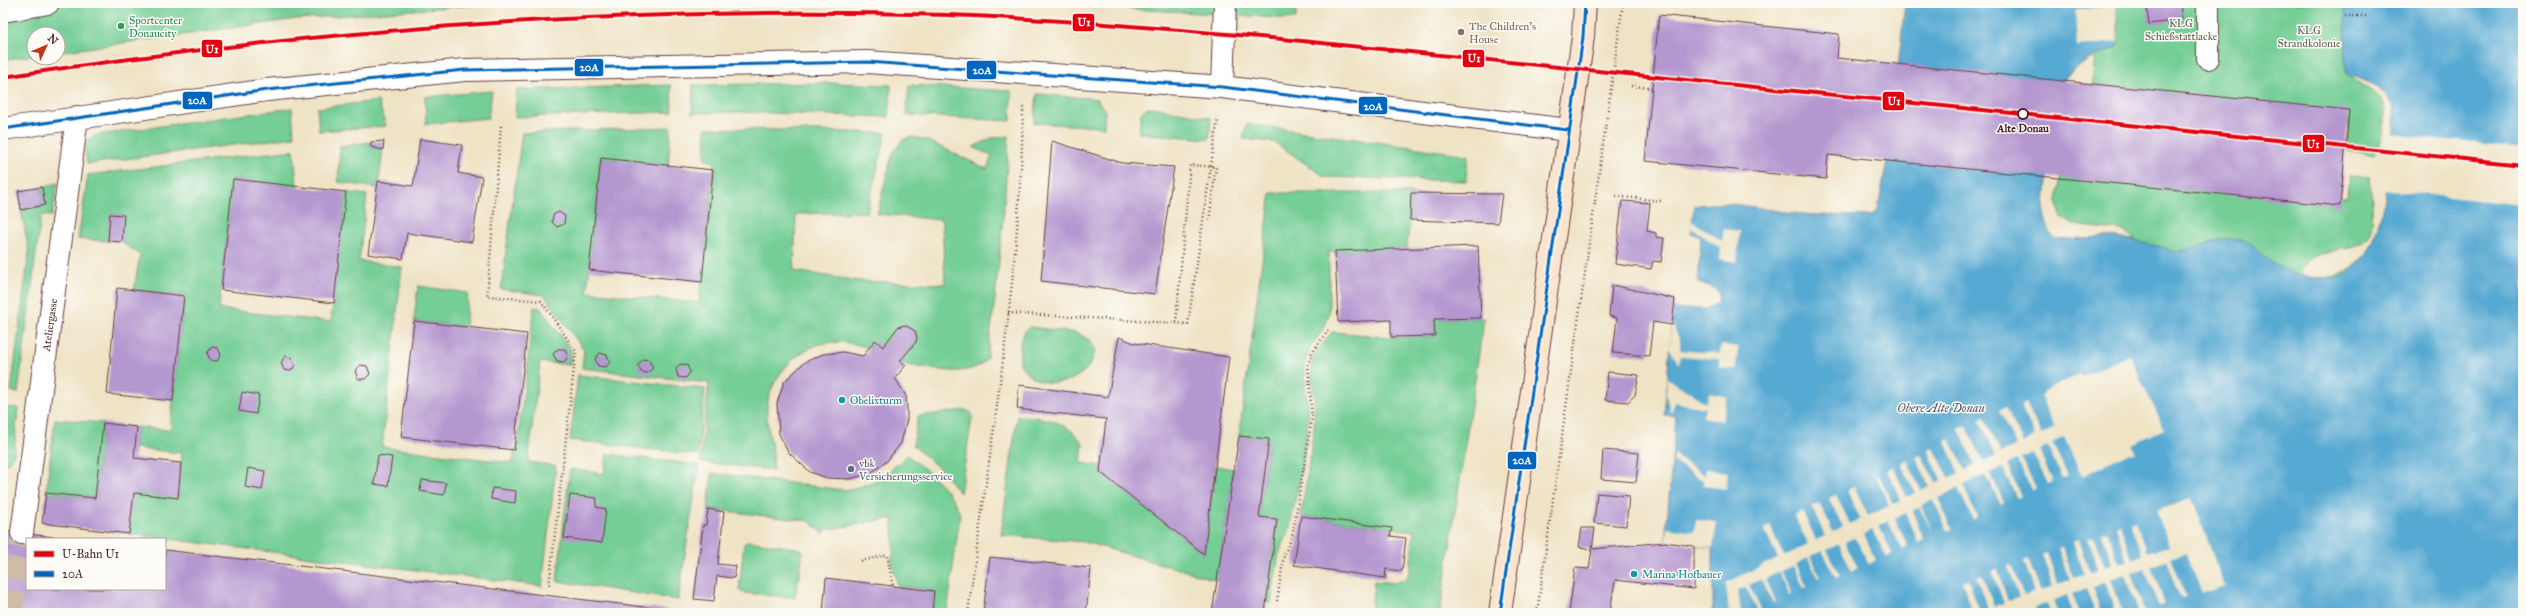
<svg xmlns="http://www.w3.org/2000/svg" width="2526" height="616" viewBox="0 0 2526 616" font-family="'IM FELL Great Primer',serif">
  <style>
    .green { fill: #74ce95; stroke: #5f7660 }
    .water { fill: #56a9d2; stroke: #50647e }
    .pier { fill: #efe3c5 }
    .building { fill: #b497cf }
    .lines { fill: none; stroke-linecap: round; stroke-linejoin: round }
    .street-tunnel { stroke: #cebca6; stroke-width: 22; stroke-dasharray: 22 11; stroke-linecap: butt }
    .lane-casing { stroke: #633c42; stroke-width: 24 }
    .street-casing { stroke: #633c42; stroke-width: 24 }
    .secondary-casing { stroke: #633c42; stroke-width: 24 }
    .path { stroke: #633c42; stroke-width: 2.5; stroke-dasharray: 1 3; stroke-linecap: butt }
    .lane { stroke: #fff; stroke-width: 22 }
    .street { stroke: #fff; stroke-width: 22 }
    .secondary { stroke: #fbe5cf; stroke-width: 22 }
    .bus-1-casing { stroke: #fdfcf7; stroke-width: 6 }
    .bus-1 { stroke: #0065bd; stroke-width: 3 }
    .metro-1-casing { stroke: #fdfcf7; stroke-width: 7 }
    .metro-1 { stroke: #e3000f; stroke-width: 4 }
    .leisure-dot { fill: #2e9e5b; stroke: #fdfcf7; stroke-width: 1.5 }
    .education-dot { fill: #8d6e63; stroke: #fdfcf7; stroke-width: 1.5 }
    .stop-dot { fill: #fdfcf7; stroke: #4a1f2b; stroke-width: 2 }
    .culture-dot { fill: #0f9aa8; stroke: #fdfcf7; stroke-width: 1.5 }
    .service-dot { fill: #5c6f8a; stroke: #fdfcf7; stroke-width: 1.5 }
    .labels { text-anchor: middle; dominant-baseline: central; stroke-width: 3; stroke-linejoin: round; paint-order: stroke }
    .leisure-label { font-size: 11px; fill: #27864d; stroke: #fdfcf7; text-anchor: start }
    .park-label { font-size: 11px; fill: #595c50; stroke: #fdfcf7 }
    .education-label { font-size: 11px; fill: #785e54; stroke: #fdfcf7; text-anchor: start }
    .stop-label { font-size: 11px; font-weight: bold; fill: #4a1f2b; stroke: #fdfcf7 }
    .street-label { font-size: 11px; fill: #4a1f2b; stroke: #fdfcf7 }
    .culture-label { font-size: 11px; fill: #0d838f; stroke: #fdfcf7; text-anchor: start }
    .service-label { font-size: 11px; fill: #4e5e75; stroke: #fdfcf7; text-anchor: start }
    .water-label { font-size: 12px; font-style: italic; fill: #4f566e; stroke: #fdfcf7 }
    .line-badge { stroke: #fdfcf7; stroke-width: 1.5 }
    .badge-label { font-size: 11px; text-anchor: middle; font-weight: bold; fill: #fff }
  </style>
  <rect width="100%" height="100%" fill="#fdfcf7"/>
  <filter id="ink" filterUnits="userSpaceOnUse"><feTurbulence type="fractalNoise" baseFrequency=".025" numOctaves="2"/><feDisplacementMap in="SourceGraphic" scale="8" xChannelSelector="R" yChannelSelector="G"/><feConvolveMatrix kernelMatrix="1 2 1 2 8 2 1 2 1" color-interpolation-filters="sRGB"/></filter>
  <filter id="wash" filterUnits="userSpaceOnUse"><feTurbulence type="fractalNoise" baseFrequency=".012" numOctaves="4" result="noise"/><feDisplacementMap in="SourceGraphic" scale="16" xChannelSelector="R" yChannelSelector="G"/><feGaussianBlur stdDeviation="0.9" result="paint"/><feColorMatrix in="noise" values="0 0 0 0 0 0 0 0 0 0 0 0 0 0 0 0 0 1.4 0 .05"/><feComposite in="paint" operator="in"/></filter>
  <g filter="url(#wash)">
    <rect width="100%" height="100%" fill="#efe3c5"/>
    <path class="green" d="M3,3H502L297,19L58,52V34H34V55L3,60Z
      M1033,3H1296V19Z
      M2116,3H2345L2346,75C2390,99 2393,106 2375,154L2348,151L2349,123L2091,95L2095,56L2118,47Z
      M827,83L891,85L889,117L740,112L692,113L693,85Z
      M671,85L672,112L515,117L517,90Z
      M909,85L1011,91V121L906,115Z
      M492,91L488,118L426,124L425,97Z
      M1037,94L1097,99L1105,111L1104,127L1034,123Z
      M378,101L386,126L319,131L317,108Z
      M1152,107L1211,118L1209,139L1139,133L1141,113L1146,108Z
      M292,108L294,137L87,164C85,151 82,140 97,135Z
      M1247,124L1468,155L1466,181L1325,177L1274,142L1243,139Z
      M671,127L668,166L601,158L587,292L699,303L715,162L705,160L706,128L886,133L867,212L796,214L794,271L859,281L945,284L942,220L877,214L892,155L902,140L912,137L926,140L987,169L992,156L973,147L992,138L1009,136C1004,211 998,285 987,358C973,380 929,368 906,365L900,361C908,352 920,343 915,331L905,325L898,327L883,347L875,341L869,348C853,343 837,340 820,344C795,351 769,380 767,407C765,431 776,447 773,470L700,462L709,383L582,368L584,350L544,295L501,289L522,133Z
      M371,142V147L383,150L378,188L338,182L340,146Z
      M294,150L297,187L233,179L219,309L331,322L346,192L367,195L359,261L402,267L382,447L513,463L514,450H517L534,307L540,308L571,350L570,365L540,362L528,462L556,466L542,586L129,534L134,493L178,497L182,453L135,448L137,427L170,430L184,296L134,290L140,255L122,242L123,215L110,214L108,241L78,239L88,175Z
      M2062,168L2347,197L2349,176L2370,177C2370,194 2375,214 2371,230C2361,263 2311,236 2299,276C2330,280 2342,278 2364,255L2362,266L2325,289L2077,238L2106,237L2136,240L2123,231L2074,225L2061,217L2057,201Z
      M58,183L52,216L41,215L18,393L11,391L29,252L21,210L45,205L42,187Z
      M1271,193H1411L1407,249L1329,252V314L1325,326L1311,347L1305,361V384L1309,411L1304,456L1289,532L1279,553L1271,603H1266L1277,520L1259,517L1269,439L1239,436Z
      M418,286L468,293L465,327L414,321Z
      M1481,318L1484,319L1440,613H1371L1374,581L1395,583L1407,578L1410,570L1414,531L1301,516L1314,429L1315,404L1311,376L1312,362L1315,353L1332,332L1391,337L1435,336L1434,319Z
      M1030,327L1077,333L1089,340L1095,348C1094,384 1036,397 1020,363C1020,350 1018,335 1030,327Z
      M578,375L705,389L698,455L570,440Z
      M3,407L18,408L14,454L8,463L3,462Z
      M965,410L972,413V418L960,493L939,468L913,445L918,416Z
      M1017,416C1045,417 1065,420 1083,443L1081,463L1101,466L1100,472L1204,554L1216,466L1234,469L1217,580L1085,542L1001,535Z
      M55,419L103,423L95,498L46,493Z
      M607,454L699,465L678,600L557,581L570,469L604,474Z
      M907,455C926,470 953,490 960,515L947,613H932L934,591L898,586L891,559L894,553L893,518L825,530L824,534L809,521L708,509L712,473L843,490C870,487 888,475 907,455Z
      M748,541L801,549L803,552L795,598L745,593L739,590L744,544Z"/>
    <path class="water" d="M1905,3H2116L2118,47L2095,56L2084,63L2068,75L2055,92L2044,214C2046,222 2047,233 2055,238C2065,243 2093,236 2106,237C2123,238 2140,242 2157,246C2164,247 2173,251 2180,251C2198,249 2214,238 2233,239C2252,240 2259,253 2273,263C2288,273 2315,281 2334,278C2380,268 2386,190 2390,153C2392,139 2397,120 2393,107C2385,86 2365,79 2346,75L2345,3H2523V613H1713V548L1665,542L1676,416L1664,415L1673,309H1706L1718,303L1719,292L1712,287L1698,282L1701,237L1691,233L1694,206C1734,199 1764,211 1803,214C1825,216 1848,215 1871,216L1878,209L1889,150Z"/>
    <path class="pier" d="M2116,5L2118,42L2077,46L2075,10Z
      M2390,134L2523,148V205L2383,190Z
      M1692,221L1722,241L1724,229L1740,231L1737,262L1720,259L1721,248L1691,228Z
      M1672,323L1680,341V350L1720,354L1721,345L1738,347L1736,370L1719,368V359L1680,356L1679,365L1669,347Z
      M2129,355L2164,429L2132,444L2135,451L2082,476L2064,437L2052,443L2068,475L2062,478L2047,446L2039,451L2053,482L2048,484L2033,453L2021,458L2036,489L2032,491L2017,460L2007,465L2021,496L2017,498L2002,467L1990,473L2004,503L2001,505L1986,474L1963,486L1977,517L1973,520L1958,488L1938,498L1952,529L1948,531L1933,499L1921,506L1934,535L1919,507L1912,511L1924,540L1918,543L1905,513L1895,519L1908,547L1902,550L1888,521L1879,526L1892,554L1887,557L1872,530L1864,534L1876,560L1869,564L1855,537L1845,542L1858,568L1852,571L1839,544L1827,550L1840,576L1836,578L1822,550L1810,557L1820,577L1818,578L1808,558L1796,564L1807,587L1804,588L1793,566L1781,571L1792,594L1790,595L1779,572L1765,579L1776,602L1773,603L1761,579L1749,585L1761,610L1758,611L1746,587L1738,591L1741,613H1729L1726,583L1778,558L1764,529L1770,526L1784,556L1808,544L1794,515L1802,511L1816,540L1825,536L1812,507L1819,503L1833,532L1843,527L1829,498L1836,495L1850,524L1860,519L1847,490L1854,486L1868,516L1889,506L1876,476L1879,475L1893,504L1901,500L1887,470L1893,467L1907,497L1915,493L1901,463L1907,460L1921,491L1929,486L1916,457L1921,455L1936,484L1942,481L1928,450L1934,448L1949,478L1959,473L1945,442L1950,439L1965,470L1976,465L1959,429L1966,425L1983,462L1996,455L1979,419L1984,417L2001,453L2016,446L1999,410L2005,407L2023,443L2035,436L2021,406L2026,403L2041,435L2055,428L2040,396L2043,395V392L2080,374L2082,377Z
      M1667,378L1706,403L1709,393L1727,397L1722,421L1703,417L1705,408L1674,402L1671,414L1666,396Z
      M1674,454L1705,475L1706,469L1728,472L1726,489L1704,486V481L1673,461Z
      M2192,498L2224,586L2201,594L2186,553L2171,558L2186,597L2180,598L2166,560L2151,566L2165,604L2159,606L2145,568L2131,573L2144,611L2139,613L2125,575L2111,580L2123,613H2116L2105,582L2092,587L2101,613H2095L2086,588L2072,594L2080,613H2073L2067,595L2053,600L2057,613H2051L2047,603L2035,607L2037,613H2031L2029,610L2020,613H1973L1962,581L1968,579L1980,612L1988,609L1976,577L1982,575L1994,607L2004,603L1992,571L1997,569L2008,601L2019,598L2008,566L2012,565L2024,596L2035,592L2024,561L2028,559L2040,591L2053,586L2042,555L2047,553L2058,584L2070,580L2058,548L2062,547L2074,578L2085,575L2073,542L2078,540L2090,573L2099,570L2087,538L2093,536L2105,567L2113,564L2102,533L2107,531L2119,563L2127,561L2116,527L2120,525L2132,559L2143,555L2131,523L2136,521L2148,553L2169,546L2157,511Z
      M1696,520L1717,522L1713,548L1665,542L1667,528L1694,532Z"/>
    <g id="blocks">
      <path class="building" d="M2146,3H2180L2182,20L2149,24Z
        M1659,15L1839,34L1837,58L2349,110L2340,206L1828,155L1826,179L1645,161Z
        M420,139L462,145L458,173L482,177L472,242L407,233L403,259L368,254L378,181L413,186Z
        M384,141L383,150L371,147V142Z
        M1052,141L1122,163L1174,167L1155,294L1041,281Z
        M601,158L713,170L702,282L589,270Z
        M233,179L346,192L334,303L221,290Z
        M42,187L45,205L21,210L18,191Z
        M1411,193L1502,194L1498,223L1410,220Z
        M1622,201L1650,203L1647,231L1656,233V237L1664,238L1661,262L1653,261L1651,269L1615,264Z
        M559,212L565,216L564,224L557,227L552,222L553,215Z
        M110,214L124,215L122,242L108,241Z
        M1478,246L1481,318L1434,319L1435,336L1391,337V320L1338,322L1335,251Z
        M1612,285L1675,299L1672,325L1653,322L1649,356L1613,353L1617,318L1609,316Z
        M117,288L184,296L173,401L107,394Z
        M414,321L527,334L514,450L401,437Z
        M905,325L915,331L917,338L916,342L900,361L906,365L895,378L906,396L907,408V419L901,443L887,461L871,473L850,479L827,478L810,472L788,452L779,434L777,403L784,382L805,362L823,354L843,352L863,356L875,340L883,347L898,327Z
        M1119,337L1134,343L1229,357L1204,554L1100,472L1106,419L1017,409L1019,385L1108,397Z
        M212,347L218,348L221,355L217,361L210,360L207,353Z
        M558,349H565L568,357L564,362L557,361L553,354Z
        M600,353L607,355L610,362L606,367L598,366L595,359Z
        M285,356L292,358L295,365L291,371L284,370L281,363Z
        M643,359L649,360L653,368L648,373L641,372L638,365Z
        M680,364L687,365L690,372L686,378L678,377L676,369Z
        M360,365L367,366L370,374L365,379H358L355,371Z
        M1608,372L1639,375L1635,395L1628,402L1605,400Z
        M242,392L259,395L256,414L239,411Z
        M103,423L137,427L134,458L181,463L178,498L134,493L129,534L42,523L46,493L95,498Z
        M1239,436L1269,439L1259,517L1277,519L1265,613H1212Z
        M1603,450L1639,453L1636,482L1601,479Z
        M378,455L392,457L388,486L374,484Z
        M248,468L265,471L262,490L245,487Z
        M422,480L446,483L444,495L420,491Z
        M492,488L516,491L515,503L491,499Z
        M1597,493L1629,496L1626,526L1594,523Z
        M570,495L597,498L596,507L606,509L602,543L564,538Z
        M708,509L724,512L718,564L736,566L734,578L717,576L714,601L694,599L703,525H706Z
        M1301,516L1392,528L1390,536L1406,538L1402,571L1386,569L1385,578L1294,565Z
        M1582,528H1595L1592,549L1579,547Z
        M3,531L62,538L27,539V589H165V550L695,613H3Z
        M1665,542L1694,546V589L1615,580L1610,613H1569L1575,568L1589,569L1592,549Z
        M990,557L1091,568L1086,613H983Z
        M826,578L934,591L932,613H823Z"/>
    </g>
  </g>
  <g filter="url(#ink)">
    <use href="#blocks" fill-opacity="0" stroke="#633c42" stroke-width="1"/>
    <g class="lines">
      <path class="street-tunnel" d="M11,613L22,533"/>
      <defs>
        <path id="lane" d="M2208,3V58
          M3,11L48,3
          M1222,87L1225,3"/>
        <path id="street" d="M3,129L267,90L465,70L867,62L1222,87L1568,130
          M22,533L77,117"/>
        <path id="secondary" d="M1500,613L1583,37L1585,3"/>
      </defs>
      <use href="#lane" class="lane-casing"/>
      <use href="#street" class="street-casing"/>
      <use href="#secondary" class="secondary-casing"/>
      <path class="path" d="M2345,16H2369
        M1631,86L1652,88
        M501,126L487,296L541,301L576,351L549,586
        M1616,196L1661,201
        M1008,313L1188,324L1218,118
        M1176,322L1190,165L1216,167L1209,222
        M861,561L887,555L893,586
        M1277,601L1284,555L1292,537L1312,418L1308,365L1312,352L1330,328
        M968,613C990,445 1021,275 1023,105
        M1537,613L1623,3"/>
      <use href="#lane" class="lane"/>
      <use href="#street" class="street"/>
      <use href="#secondary" class="secondary"/>
      <defs>
        <path id="bus-1" d="M3,129L267,90L465,70L867,62L1222,87L1568,130
          M1500,613L1583,37L1585,3"/>
      </defs>
      <use href="#bus-1" class="bus-1-casing"/>
      <use href="#bus-1" class="bus-1"/>
      <defs>
        <path id="metro-1" d="M3,77C316,29 631,5 948,15C1059,19 1171,29 1282,39L2523,165"/>
      </defs>
      <use href="#metro-1" class="metro-1-casing"/>
      <use href="#metro-1" class="metro-1"/>
    </g>
  </g>
  <circle class="leisure-dot" cx="121" cy="26" r="4"/>
  <circle class="education-dot" cx="1461" cy="32" r="4"/>
  <circle class="stop-dot" cx="2023" cy="114" r="5"/>
  <g class="culture-dot">
    <circle cx="842" cy="400" r="4"/>
    <circle cx="1634" cy="574" r="4"/>
  </g>
  <circle class="service-dot" cx="851" cy="469" r="4"/>
  <g class="labels">
    <g class="leisure-label">
      <text x="129" y="20">Sportcenter<tspan x="129" dy="13">Donaucity</tspan></text>
    </g>
    <g class="park-label">
      <text x="2181" y="23">KLG<tspan x="2181" dy="13">Schießstattlacke</tspan></text>
      <text x="2309" y="30">KLG<tspan x="2309" dy="13">Strandkolonie</tspan></text>
    </g>
    <g class="education-label">
      <text x="1469" y="26">The Children’s<tspan x="1469" dy="13">House</tspan></text>
    </g>
    <g class="stop-label">
      <text x="2023" y="128">Alte Donau</text>
    </g>
    <g class="street-label">
      <text transform="translate(50 325) rotate(-82)">Ateliergasse</text>
    </g>
    <g class="culture-label">
      <text x="850" y="400">Obelixturm</text>
      <text x="1642" y="574">Marina Hofbauer</text>
    </g>
    <g class="service-label">
      <text x="859" y="463">vbk<tspan x="859" dy="13">Versicherungsservice</tspan></text>
    </g>
    <g class="water-label">
      <text x="1941" y="408">Obere Alte Donau</text>
    </g>
  </g>
  <g class="line-badge">
    <rect x="1072" y="13" width="23" height="19" rx="4" fill="#e3000f"/>
    <rect x="201" y="39" width="22" height="19" rx="4" fill="#e3000f"/>
    <rect x="1462" y="49" width="23" height="19" rx="4" fill="#e3000f"/>
    <rect x="574" y="58" width="30" height="19" rx="4" fill="#0065bd"/>
    <rect x="966" y="60" width="31" height="20" rx="4" fill="#0065bd"/>
    <rect x="182" y="91" width="31" height="19" rx="4" fill="#0065bd"/>
    <rect x="1882" y="91" width="23" height="20" rx="4" fill="#e3000f"/>
    <rect x="1358" y="96" width="30" height="19" rx="4" fill="#0065bd"/>
    <rect x="2302" y="134" width="23" height="19" rx="4" fill="#e3000f"/>
    <rect x="1507" y="451" width="30" height="19" rx="4" fill="#0065bd"/>
  </g>
  <g class="badge-label">
    <text x="1084" y="26">U1</text>
    <text x="212" y="53">U1</text>
    <text x="1474" y="62">U1</text>
    <text x="589" y="71">20A</text>
    <text x="982" y="74">20A</text>
    <text x="197" y="104">20A</text>
    <text x="1894" y="105">U1</text>
    <text x="1373" y="110">20A</text>
    <text x="2313" y="148">U1</text>
    <text x="1522" y="464">20A</text>
  </g>
  <rect width="2526" height="616" fill="none" stroke="#fdfcf7" stroke-width="16"/>
  <rect x="26" y="538" width="140" height="52" fill="#fdfcf7" stroke="#b5a4a5"/>
  <rect x="34" y="551" width="20" height="6" fill="#e3000f" stroke="#b5a4a5"/>
  <text x="62" y="558" font-size="12" fill="#4a1f2b">U-Bahn U1</text>
  <rect x="34" y="571" width="20" height="6" fill="#0065bd" stroke="#b5a4a5"/>
  <text x="62" y="578" font-size="12" fill="#4a1f2b">20A</text>
  <g transform="translate(46 46) rotate(46)"><circle r="19" fill="#fdfcf7" stroke="#b5a4a5"/>
  <path d="M0-3L7 15L0 10L-7 15Z" fill="#c8321e"/>
  <text y="-6" font-size="11" font-weight="bold" text-anchor="middle" fill="#4a1f2b">N</text>
  </g>
</svg>
